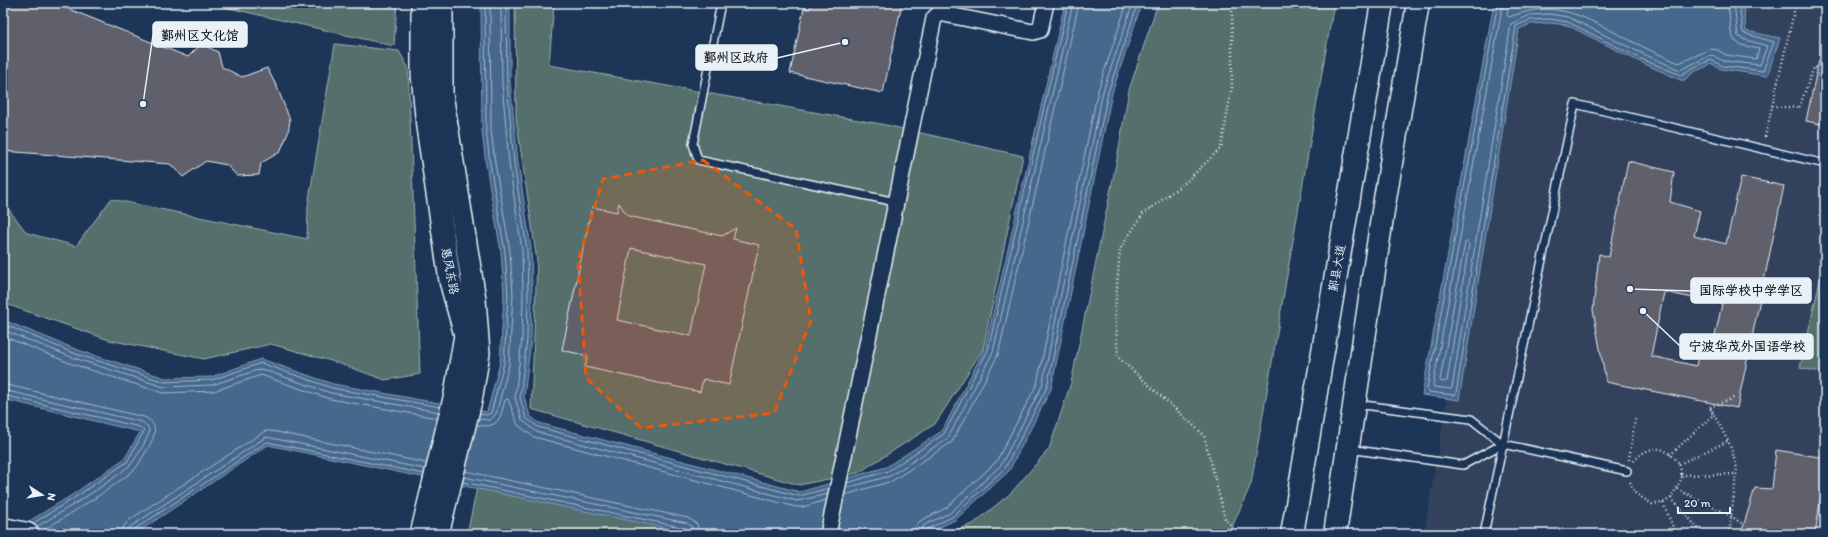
<svg xmlns="http://www.w3.org/2000/svg" width="1828" height="537" viewBox="0 0 1828 537" font-family="Itim,'LXGW WenKai TC',sans-serif">
  <style>
    .built { fill: #31425d }
    .green { fill: #556f6c; stroke: #9eb0b2 }
    .water { fill: #45688c; stroke: #869fb7 }
    .lines { fill: none; stroke-linecap: round; stroke-linejoin: round }
    .shore { stroke: #a7bacd; stroke-width: 1 }
    .building { fill: #615f6c; stroke: #e8f1f8; fill-rule: evenodd }
    .lane-casing { stroke: #e8f1f8; stroke-width: 10 }
    .street-casing { stroke: #e8f1f8; stroke-width: 18 }
    .secondary-casing { stroke: #e8f1f8; stroke-width: 24 }
    .primary-casing { stroke: #e8f1f8; stroke-width: 25 }
    .path { stroke: #e8f1f8; stroke-width: 2.5; stroke-dasharray: 1 3; stroke-linecap: butt }
    .lane { stroke: #1d3557; stroke-width: 7 }
    .street { stroke: #1d3557; stroke-width: 15 }
    .secondary { stroke: #1d3557; stroke-width: 21 }
    .primary { stroke: #1d3557; stroke-width: 22 }
    .marked { fill: #e8590c; fill-opacity: 0.2; stroke: #e8590c; stroke-width: 3; stroke-dasharray: 8 5; stroke-linejoin: round }
    .labels { text-anchor: middle; dominant-baseline: central; stroke-width: 3; stroke-linejoin: round; paint-order: stroke }
    .street-label { font-size: 12px; fill: #e8f1f8; stroke: #1d3557 }
    .leader { fill: none; stroke: #e8f1f8; stroke-width: 1.5 }
    .callout-dot { fill: #e8f1f8; stroke: #1d3557; stroke-width: 1.5 }
    .callout { fill: #e8f1f8; stroke: #e8f1f8; stroke-width: 1.5 }
    .callout-label { font-size: 13px; text-anchor: middle; font-weight: bold; fill: #111 }
  </style>
  <rect width="100%" height="100%" fill="#1d3557"/>
  <filter id="ink" filterUnits="userSpaceOnUse"><feTurbulence type="fractalNoise" baseFrequency=".025" numOctaves="2"/><feDisplacementMap in="SourceGraphic" scale="8" xChannelSelector="R" yChannelSelector="G"/><feConvolveMatrix kernelMatrix="1 2 1 2 8 2 1 2 1" color-interpolation-filters="sRGB"/></filter>
  <g filter="url(#ink)">
    <path class="built" d="M1514,3H1825V534H1424Z"/>
    <path class="green" d="M207,3H397L394,46Z
      M515,3H554L549,65L881,124L1023,156L983,349L935,424L858,473L799,485L531,409L537,261L516,118Z
      M1158,3H1334L1251,484L1229,534H944L973,524L1011,493L1049,449L1071,383L1117,159L1129,90Z
      M335,44L399,51L408,67L420,374L385,380L338,363L271,344L204,359L109,340L3,303V202L27,233L76,246L111,199L307,239L308,205Z
      M1825,259V373L1800,368Z
      M477,488L732,534H467Z"/>
    <path class="water" d="M481,3H510V82L518,162L531,249L532,294L531,339L524,397L530,416L539,423L800,492L886,467L942,431L985,348L1065,3H1142L1112,93L1051,389L1009,471L955,520L926,534H694L268,445L135,534H8L72,495L125,458L140,432L3,399V320L78,350L165,378L211,377L261,359L333,384L487,412L500,363L504,295L501,252L486,165L482,131Z
      M1494,3H1743L1746,31L1780,38L1767,76L1721,69L1712,64L1694,72L1683,81L1638,61L1567,25L1550,23L1531,24L1519,29L1459,400L1422,395Z"/>
    <g class="lines">
      <path class="shore" d="M501,3L502,83L509,163L522,250L523,294L522,339L515,398L522,420L537,432L797,501L828,494
        M506,3L507,82L514,163L527,250L528,294L527,339L520,398L526,418L538,427L799,496L829,488
        M1498,3L1427,389L1428,392L1454,395L1456,394L1516,26L1530,20L1550,19L1568,22L1639,58L1681,75L1692,68L1711,60L1723,66L1763,71L1774,42L1743,33L1739,3
        M1503,3L1433,385L1434,387L1450,389L1452,388L1511,24L1530,15L1550,14L1568,17L1641,53L1680,70L1711,55L1724,61L1760,65L1767,46L1743,39L1738,36L1734,3
        M1509,3L1507,15L1509,17C1554,0 1578,14 1618,34C1638,45 1658,54 1679,63L1711,49L1718,50L1726,55L1756,59L1759,49L1741,45L1734,40L1731,32L1728,3
        M1467,242L1469,244L1447,381L1441,382L1440,380L1465,243Z
        M3,324L76,354L165,382L212,380L261,363L332,388L440,407
        M3,330L74,358L164,387L212,385L261,369L331,393L439,412
        M3,336L72,364L163,393L214,391L261,375L330,399L437,418
        M3,384L144,417C163,425 152,442 144,455C141,460 138,466 134,470C106,493 69,514 39,533
        M3,390L142,422C146,424 149,427 149,432C149,437 134,462 129,466C101,489 68,508 36,527
        M3,395L140,427L144,431L127,462L74,498L32,524
        M480,414L487,415L491,413L504,363L508,295L505,252L490,164L486,130L485,3
        M478,419L490,420L496,414L509,365L513,295L510,251L495,163L491,130L490,3
        M477,425C499,429 500,419 505,400L508,399L518,425L534,437L796,507H803L826,500
        M465,471L688,518L697,524L700,534
        M464,477L687,523L692,527L694,534
        M463,482L685,528L688,530L689,534
        M847,483L888,471L944,434L988,350L1068,3
        M846,488L890,476L948,438L993,352L1073,3
        M845,495L892,481L952,442L998,355L1079,3
        M122,534L124,526L129,520L265,431H272L426,463
        M128,534L129,528L133,525L266,437L425,469
        M133,534L135,529L267,442L424,474
        M914,534L915,527L920,521L946,508L996,462L1037,384L1098,90L1127,3
        M920,534L924,525L950,513L1001,465L1042,386L1103,91L1133,3
        M925,534L927,529L952,517L1005,468L1047,387L1108,92L1138,3"/>
    </g>
    <path class="building" d="M3,3H54L188,57L201,44L218,52L222,67L242,77L267,68L277,87L290,120L288,133L280,152L261,163L259,175L237,176L227,165L206,161L183,177L170,164L3,151Z
      M813,3H902L883,93L790,73L804,8L809,9Z
      M1819,60L1825,61V125L1806,121Z
      M1628,161L1674,172L1670,202L1700,211L1694,236L1726,244L1741,177L1784,186L1737,408L1606,382L1593,310L1599,254L1609,257ZM1664,292L1722,304L1711,354L1699,351L1696,366L1651,356Z
      M619,203L628,216L722,236L736,228L733,239L759,245L729,385L703,379L700,392L585,367L588,356L562,350L592,207L617,212ZM631,248L706,264L691,336L617,320Z
      M1776,450L1825,458V472L1815,534H1741L1755,488L1772,489Z"/>
    <g class="lines">
      <defs>
        <path id="lane" d="M721,3L693,144L698,160L896,202
          M1356,404L1471,419L1503,444L1627,471
          M1349,449L1463,465L1503,444
          M1484,534L1575,104L1825,164"/>
        <path id="street" d="M828,534L934,18L939,13L1033,32L1040,30L1046,3"/>
        <path id="secondary" d="M421,534L455,394L465,335L450,281L427,127L422,74V3
          M438,534L471,401L479,353L475,299L442,94V3"/>
        <path id="primary" d="M3,529L27,534
          M1292,534L1382,3
          M1335,534L1383,211L1418,3"/>
      </defs>
      <use href="#lane" class="lane-casing"/>
      <use href="#street" class="street-casing"/>
      <use href="#secondary" class="secondary-casing"/>
      <use href="#primary" class="primary-casing"/>
      <path class="path" d="M1232,3V87L1221,148L1187,181L1143,214L1120,249L1115,311L1118,357L1204,435L1225,519L1239,534
        M1772,106L1799,108L1814,67L1817,68
        M1765,137L1796,3
        M1710,407L1736,397
        M1670,455L1713,415L1710,407L1730,445L1737,468L1730,527L1725,534
        M1629,460L1635,419
        M1679,464L1728,441
        M1681,475L1737,474
        M1630,482L1635,493L1652,504L1663,503L1671,498L1682,478C1681,473 1681,466 1678,462C1677,460 1673,457 1671,455C1658,443 1643,450 1633,462
        M1677,489L1731,516L1744,525
        M1671,498L1703,534
        M1663,503L1676,534"/>
      <use href="#lane" class="lane"/>
      <use href="#street" class="street"/>
      <use href="#secondary" class="secondary"/>
      <use href="#primary" class="primary"/>
    </g>
  </g>
  <path class="marked" d="M703,160L796,229L811,321L774,413L641,428L586,378L578,261L603,179Z"/>
  <g class="labels">
    <g class="street-label">
      <text transform="translate(1337 268) rotate(-80)">鄞县大道</text>
      <text transform="translate(450 271) rotate(79)">惠风东路</text>
    </g>
  </g>
  <path class="leader" d="M143 104L153 35M845 42L777 58M1630 289L1691 291M1643 311L1680 346"/>
  <g class="callout-dot">
    <circle cx="143" cy="104" r="4"/>
    <circle cx="845" cy="42" r="4"/>
    <circle cx="1630" cy="289" r="4"/>
    <circle cx="1643" cy="311" r="4"/>
  </g>
  <g class="callout">
    <rect x="153" y="22" width="94" height="25" rx="4"/>
    <rect x="696" y="45" width="81" height="25" rx="4"/>
    <rect x="1691" y="278" width="120" height="25" rx="4"/>
    <rect x="1680" y="334" width="133" height="25" rx="4"/>
  </g>
  <g class="callout-label">
    <text x="200" y="40">鄞州区文化馆</text>
    <text x="736" y="62">鄞州区政府</text>
    <text x="1751" y="295">国际学校中学学区</text>
    <text x="1747" y="351">宁波华茂外国语学校</text>
  </g>
  <rect width="1828" height="537" fill="none" stroke="#1d3557" stroke-width="16"/>
  <rect x="8" y="8" width="1812" height="521" fill="none" stroke="#e8f1f8" stroke-width="1.5" filter="url(#ink)"/>
  <g transform="translate(42 495) rotate(102)" stroke="#1d3557" stroke-width="3" paint-order="stroke">
  <path d="M0-3L7 15L0 10L-7 15Z" fill="#e8f1f8"/>
  <text y="-6" font-size="11" font-weight="bold" text-anchor="middle" fill="#e8f1f8">N</text>
  </g>
  <path d="M1678 507v6h52v-6" fill="none" stroke="#e8f1f8" stroke-width="2"/>
  <text x="1684" y="507" font-size="12" fill="#e8f1f8" stroke="#1d3557" stroke-width="3" paint-order="stroke">20 m</text>
</svg>
